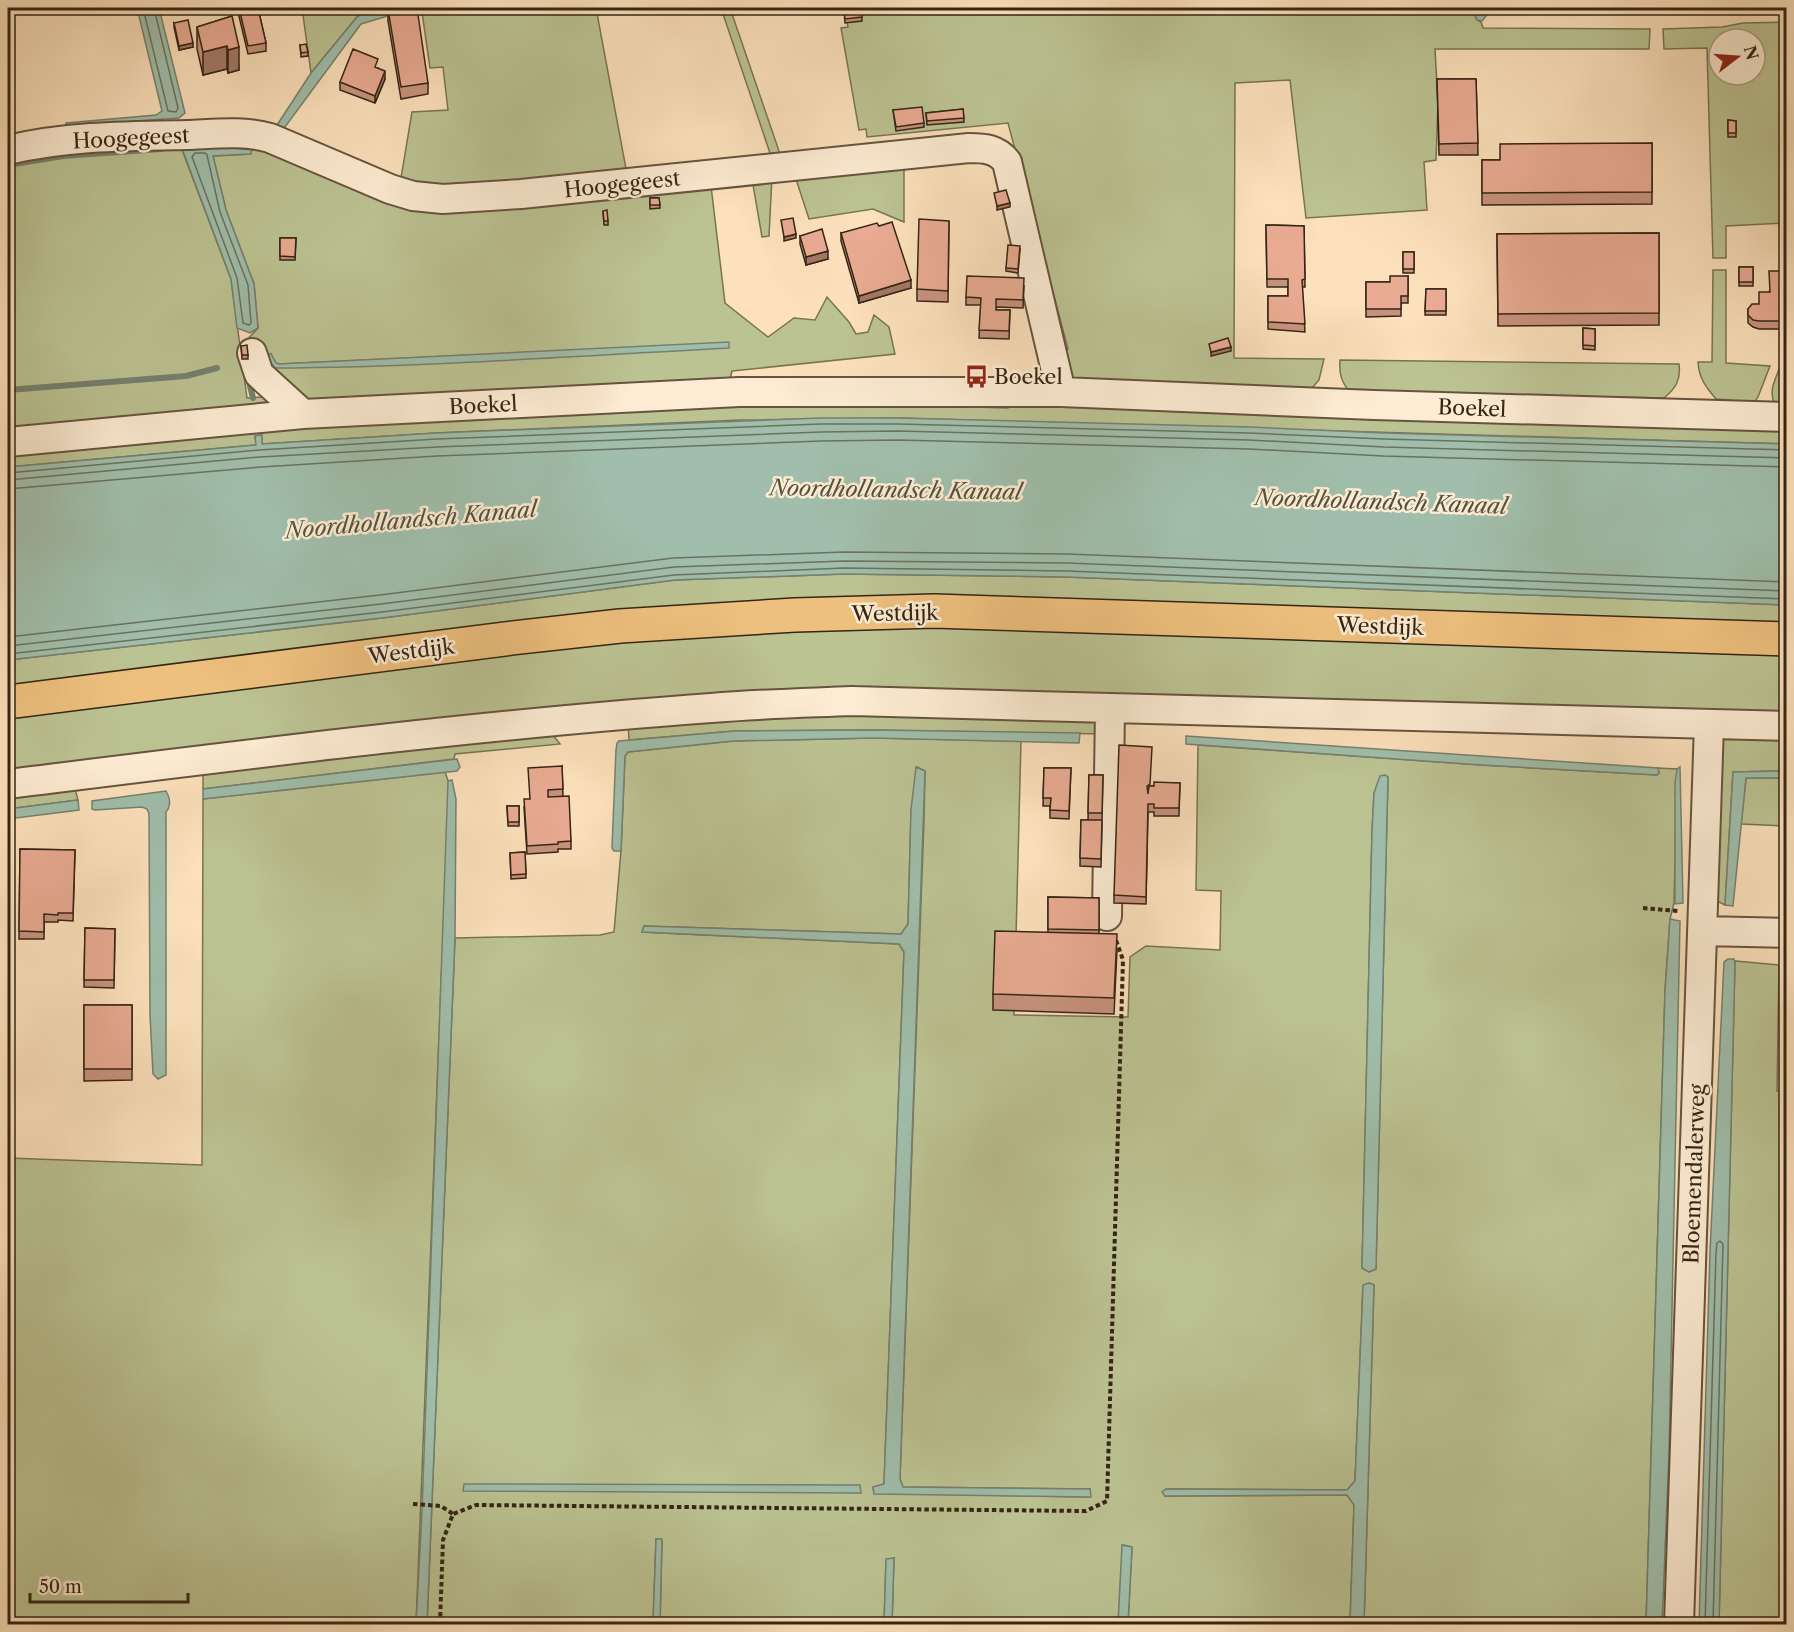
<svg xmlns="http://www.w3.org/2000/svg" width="1794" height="1632" viewBox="0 0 1794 1632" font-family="'Libre Caslon Text',serif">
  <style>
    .green { fill: #bcc393; stroke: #787454; stroke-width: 1.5; fill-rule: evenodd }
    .water { fill: #a0beab; stroke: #75816f; stroke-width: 1.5 }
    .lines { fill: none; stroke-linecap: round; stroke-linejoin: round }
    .shore { stroke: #6a7260; stroke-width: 1.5 }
    .stream { stroke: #75816f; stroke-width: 6 }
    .minor-casing { stroke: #66543e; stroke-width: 32 }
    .major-casing { stroke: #342514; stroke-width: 36 }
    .path { stroke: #342514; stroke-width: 4; stroke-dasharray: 4.5 3; stroke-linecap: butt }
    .minor { stroke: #fdecd3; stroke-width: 28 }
    .major { stroke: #eec07e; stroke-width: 33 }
    .wall { fill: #c8937e; stroke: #342514; stroke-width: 1.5 }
    .shaded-wall { fill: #a37867; stroke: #342514; stroke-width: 1.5 }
    .building { fill: #e9ab93; stroke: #342514; stroke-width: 1.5 }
    .labels { text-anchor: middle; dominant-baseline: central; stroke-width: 5; stroke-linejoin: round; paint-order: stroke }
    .street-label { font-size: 21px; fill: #342514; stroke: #fdecd3 }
    .poi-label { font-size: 21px; fill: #342514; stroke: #fdecd3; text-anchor: start }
    .water-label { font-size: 22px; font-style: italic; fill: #545341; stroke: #fdecd3 }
  </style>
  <rect width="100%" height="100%" fill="#fce1bc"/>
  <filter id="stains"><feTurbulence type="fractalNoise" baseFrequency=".00333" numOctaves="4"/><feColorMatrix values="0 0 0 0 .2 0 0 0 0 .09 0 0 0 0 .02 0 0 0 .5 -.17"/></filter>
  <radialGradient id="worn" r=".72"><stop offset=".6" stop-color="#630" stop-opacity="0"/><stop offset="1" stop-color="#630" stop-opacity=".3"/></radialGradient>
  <path class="green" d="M302,8H382L357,17L311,73Z
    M486,8H596L627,174L440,192L401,178L412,112L448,110L443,67L430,68L422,12Z
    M721,8H730L780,154L771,156Z
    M844,8H1472L1477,20L1481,22L1483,28L1650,29L1649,49H1435L1438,103L1436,160L1424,162L1427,210L1306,218L1290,80L1235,83L1234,358L1324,359L1319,380L1312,388L1072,382L1057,351L1068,349L1008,123L867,137L866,129L859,130L841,28L848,27Z
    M1786,22V223L1726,226V258H1713L1707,48L1664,49L1663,29L1722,27L1743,23ZM1719,39H1755V75H1719Z
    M258,141L378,193L711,186L725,303L768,337L794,318L815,320L827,297L849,322L856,334L868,332L874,315L889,327L895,354L732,371L729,383L449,398L354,397L297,400L247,349L246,341L258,328L254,284L226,210L213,156L250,154L181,147L231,279L247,398L262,397L259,386L280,405L8,430V157ZM729,343L272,365L269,361L271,354L276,363L279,364Z
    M904,161V222L873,209L809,219L795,176Z
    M772,177L769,236L762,237L752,179Z
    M1713,270H1726V363L1770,366L1758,397L1753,404L1730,406V400L1716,399C1705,386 1699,378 1698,362H1712Z
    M1340,360L1679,364C1681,380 1676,388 1664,398L1350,392C1341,382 1339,373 1340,360Z
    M1780,367H1786V407L1774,403C1769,390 1775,380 1780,367Z
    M793,402L1008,408L1016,402L1786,427V444L898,418L741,420L436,433L262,444V435L255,436L256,445L8,467V449L195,431Z
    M844,574L1066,577L1786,605V629L929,602L8,690V660L382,618L675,580Z
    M828,623L1786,651V718L848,691L8,775V710L574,641Z
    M768,711L1094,715L1103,734L872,730L735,731L629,740L628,722Z
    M553,735L560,744L455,754L454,759L203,789V774L455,741Z
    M1717,737L1786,738V771L1733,772L1725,905L1711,898Z
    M873,738L1021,741L1014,1015L1128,1017L1130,957L1146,946L1220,950L1221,891L1196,890L1198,745L1481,765L1657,775L1659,773L1658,768L1677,769L1674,903L1670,919L1665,991L1646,1624H1364L1374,1285L1369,1283L1363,1286L1355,1481L1347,1490L1166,1489L1163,1492L1165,1496L1347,1495L1354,1505L1350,1624H1128L1132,1547L1123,1545L1118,1624H892L894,1558L886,1560L884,1624H660L662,1540L656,1539L653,1624H427L455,938L600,935L614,932L621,851L625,756L628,752L733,741ZM917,767L925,771L924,820L900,1479L903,1487L1090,1489V1497L874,1493L873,1487L884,1484L904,952L899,944L642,932L644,926L901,934L908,924L911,811ZM1385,775L1388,777L1376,1269L1369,1272L1362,1268L1372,831L1374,793Z
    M445,772L449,783L416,1624H8V1158L202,1165L203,799Z
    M1746,778H1786V826L1741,824Z
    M75,789L78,800L8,809V791Z
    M1735,961L1779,965L1777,1091H1786V1624H1719Z"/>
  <path class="water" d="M137,8H159L185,113L179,118L66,126V123L156,115L162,111Z
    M382,8H486L391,15L361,24L285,127L283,128L277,125L311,73L357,17L364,13Z
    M1472,8H1484L1486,16L1482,21L1477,20Z
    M181,146L252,149L251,154L213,156L226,210L254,284L258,328L250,333L237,328L231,279Z
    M729,342V348C578,356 427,367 275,368L269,361L268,354H271L276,363L279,364Z
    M820,418H898L1250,427L1384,433L1786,444V605L1066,577L844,574L675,580L382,618L8,660V467L256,445L255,436L262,435V444L436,433Z
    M872,730L1080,733L1079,743L873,738L733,741L628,752L625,756L621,851H614L612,848L616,750L617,743L619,741L735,731Z
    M1186,736L1658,768L1659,773L1657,775L1481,765L1186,744Z
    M457,759L460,767L457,771L203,799V789Z
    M916,767L925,771L900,1479L903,1487L1090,1489L1091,1497L874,1494L873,1487L884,1484L904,952L899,944L642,932L644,926L901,934L908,924L911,810Z
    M1680,767L1683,903L1675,904V783L1677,769Z
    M1786,771V778H1746L1733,906L1725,905L1733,772Z
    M1385,775L1388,777L1376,1269L1369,1272L1362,1268L1372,831L1374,793L1380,776Z
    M452,780L456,799L455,938L427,1624H416L422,1511L448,781Z
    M166,791C170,798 171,806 166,812V1075L158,1079L153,1074L150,1015L149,814L147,809L142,807L95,810L92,809V801Z
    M78,800L79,810L8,819V809Z
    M1670,919L1680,921L1669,1455L1662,1624H1646L1665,991Z
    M1728,959H1734L1735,963L1719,1624H1699L1710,1252L1724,962Z
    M1369,1283L1374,1285L1364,1624H1350L1354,1505L1347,1495L1165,1496L1162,1492L1166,1489L1347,1490L1355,1481L1363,1285Z
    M464,1484L860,1485L861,1493L463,1491Z
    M656,1539H662L660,1624H653Z
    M1122,1545L1132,1547L1128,1624H1118Z
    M894,1558L892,1624H884L886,1559Z"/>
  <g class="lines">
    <path class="shore" d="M143,8L168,111L176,112L178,108L154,8
      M195,153H205L207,155L220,212L248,285L251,323L249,325L243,323L237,278L192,157Z
      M8,473L259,450L437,439L820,424H898L1249,433L1384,439L1786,450
      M8,480L260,457L437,447L821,432L898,431L1249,440L1384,447L1786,458
      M8,489L261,467L437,456L821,441L898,440L1249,449L1383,456L1786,467
      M8,637L380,595L673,558L844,552L1067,554L1786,582
      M8,646L381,604L674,567L844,561L1067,563L1786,591
      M8,654L382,612L674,575L844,568L1067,571L1786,599
      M1705,1624L1716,1253L1717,1243L1720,1241L1723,1244L1713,1624"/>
    <path class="stream" d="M8,165L63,156L161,149
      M249,382L253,398
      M8,390L186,376L217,368"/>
    <defs>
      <path id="minor" d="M8,150C66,136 127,136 187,135C214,134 243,130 270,138L390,189L413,196L443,199L521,194L969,148C985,148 997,149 1007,162L1061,392
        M252,353L259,374L303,414
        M8,442L303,414L739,392H1061L1374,405L1786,417
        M8,784C242,755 476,725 711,708C758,704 805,703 852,701L1786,726
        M1107,916L1110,709
        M1702,931L1786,933
        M1679,1624L1709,724"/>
      <path id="major" d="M8,702L512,638L620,626L795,615L934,611L1786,639"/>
    </defs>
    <use href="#minor" class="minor-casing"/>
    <use href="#major" class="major-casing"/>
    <path class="path" d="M1643,908L1678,911
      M413,1504L441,1506L453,1514
      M440,1624L443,1540L453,1514L476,1505L1086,1511L1107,1501L1123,960L1116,940"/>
    <use href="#minor" class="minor"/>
    <use href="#major" class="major"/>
  </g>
  <path class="wall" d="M237,8H258L266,43V51L248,54Z
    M846,8H861L862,21L845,23L844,10L847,9Z
    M388,9L428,83V94L401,99L388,21Z
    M232,16L239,70L228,73L227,69L203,75L197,49V27Z
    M174,23L193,47L179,50L174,27Z
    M300,45L308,52V56L301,57Z
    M378,68L385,79L375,103L340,90V82Z
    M1437,79H1476L1478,155H1439Z
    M963,109L964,122L927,125L926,113Z
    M893,110L924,123V127L896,131Z
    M1728,120L1736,121V137H1728Z
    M1652,143V204L1482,205V160H1500Z
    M650,198H659L660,208L650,209Z
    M603,211L608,221V225H604Z
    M949,221L948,302L917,301V289Z
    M1266,225L1304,226L1305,287H1302L1305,332L1268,329V296H1288V287H1267Z
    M841,233L911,288L859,303L841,241Z
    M1659,233V325L1498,326L1497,234Z
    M800,236L828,259L806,265L800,244Z
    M280,238H296L295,260H280Z
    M1020,250L1018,273L1006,271V268Z
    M1403,252H1414V273H1403Z
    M1739,267H1753V286H1739Z
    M1786,271V298H1781L1782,329H1759L1753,327L1748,323V309L1759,304Z
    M1408,276V303H1401V316L1366,317V282H1390Z
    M1024,286L1023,308L996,307V310H1010L1009,339L979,338L981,305H966V297Z
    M1426,289H1446V315H1425Z
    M1583,328L1595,329V350L1583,349Z
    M241,346L248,355V359H242Z
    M562,766L563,797L571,841V849H558V852L527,854L524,807L530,799Z
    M1044,768H1071L1069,819L1050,818V806H1043Z
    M1089,775H1103L1101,867L1080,866L1081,820H1088Z
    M1180,783L1179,816H1154V812H1148L1146,904L1114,903V895L1150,786Z
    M507,806H519V826H508Z
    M20,849L75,850L73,921L58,920V922H44V939H19Z
    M525,852L526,878L511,879L510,853Z
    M1048,897L1099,898V934L1117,950L1114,1014L993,1010V994L1048,932Z
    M85,928L115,929L114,988L84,987Z
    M84,1005H132V1080L84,1081Z"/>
  <path class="shaded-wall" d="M193,43V47L179,50V46Z
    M227,46V69L203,75V52Z
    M239,47V70L228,73V50Z
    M385,71V79L375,103V96Z
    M1010,203V207L997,210V206Z
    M796,234V238L784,241V237Z
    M828,251V259L806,265V257Z
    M911,280V288L859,303V296Z
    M1231,347V351L1211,356V352Z"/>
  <path class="building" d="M239,8H258L266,43L248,46Z
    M398,8H417L428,83L401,87L388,9Z
    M847,8H861L862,17L845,19L844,10L847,9Z
    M232,16L239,47L228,50L227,46L203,52L197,27Z
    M188,20L193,43L179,46L174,23Z
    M306,44L308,52L301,53L300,45Z
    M353,49L378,59L375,67L385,71L375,96L340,82Z
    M1437,79H1476L1478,143L1439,144Z
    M922,107L924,123L896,127L893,110Z
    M963,109L964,118L927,121L926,113Z
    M1728,120L1736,121V133H1728Z
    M1652,143V192L1482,193V160H1500V144Z
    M1006,190L1010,203L997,206L994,193Z
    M650,198H659L660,205H650Z
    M607,210L608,221H604L603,211Z
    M793,218L796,234L784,237L781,220Z
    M919,219L949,221L948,291L917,289Z
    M892,222L911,280L859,296L841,233L877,223L879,226Z
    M1266,225L1304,226L1305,279L1302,280L1305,324L1268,322V296H1288V279H1267Z
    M822,229L828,251L806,257L800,236Z
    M1659,233V313L1498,314L1497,234Z
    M280,238H296L295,257L280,256Z
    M1008,245L1020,246L1018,269L1006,268Z
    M1403,252H1414V269H1403Z
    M1739,267H1753V282H1739Z
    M1769,271H1786V290L1781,291L1782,321H1759L1753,320L1748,315V309L1752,304H1759V292H1770Z
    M967,276L1024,278L1023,300L996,299V310H1010L1009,331L979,330L981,298L966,297Z
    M1390,276H1408V296H1401V309H1366V282H1390Z
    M1426,289H1446V311H1425Z
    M1583,328L1595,329V346L1583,345Z
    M1228,338L1231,347L1211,352L1209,344Z
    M247,345L248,355H242L241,346Z
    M1119,745L1152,747L1150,784L1147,786L1148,794L1149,786H1154V782L1180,783L1179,808H1154V804H1148L1146,897L1114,895Z
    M562,766L563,789L548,790V797L569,796L571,841L558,842V844L527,846L524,799H530L528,768Z
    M1044,768H1071L1069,811L1050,810L1051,798H1043Z
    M1089,775H1103L1102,813H1088Z
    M507,806H519V822H508Z
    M1081,820H1102L1101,859L1080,858Z
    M20,849L75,850L73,913H58V915L44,914V932L19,931Z
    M525,852L526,874L511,875L510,853Z
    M1048,897L1099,898V930L1048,929Z
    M85,928L115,929L114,980H84Z
    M995,931L1117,934L1114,998L993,994Z
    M84,1005H132V1069H84Z"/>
  <defs>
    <symbol id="bus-bare" viewBox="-9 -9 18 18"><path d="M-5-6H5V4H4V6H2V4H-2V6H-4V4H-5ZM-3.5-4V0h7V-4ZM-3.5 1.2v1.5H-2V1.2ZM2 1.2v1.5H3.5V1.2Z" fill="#8f2418" stroke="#fdecd3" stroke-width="2.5" paint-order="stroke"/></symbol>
  </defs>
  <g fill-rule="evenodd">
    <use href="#bus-bare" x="960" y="360" width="33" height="33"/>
  </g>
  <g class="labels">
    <g class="street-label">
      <text transform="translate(131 138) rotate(-3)">Hoogegeest</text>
      <text transform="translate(622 184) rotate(-6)">Hoogegeest</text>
      <text transform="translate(483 405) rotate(-3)">Boekel</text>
      <text transform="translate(1472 408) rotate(2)">Boekel</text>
      <text transform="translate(895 613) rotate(-1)">Westdijk</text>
      <text transform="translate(1380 626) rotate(2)">Westdijk</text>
      <text transform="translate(411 651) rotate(-7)">Westdijk</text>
      <text transform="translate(1694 1174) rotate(-88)">Bloemendalerweg</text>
    </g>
    <g class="poi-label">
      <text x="994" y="376">Boekel</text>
    </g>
    <g class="water-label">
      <text transform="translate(896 490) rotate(1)">Noordhollandsch Kanaal</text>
      <text transform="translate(1381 502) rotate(2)">Noordhollandsch Kanaal</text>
      <text transform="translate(411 520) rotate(-5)">Noordhollandsch Kanaal</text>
    </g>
  </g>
  <rect width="1794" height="1632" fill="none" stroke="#fce1bc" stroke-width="30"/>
  <rect x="9" y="9" width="1776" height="1614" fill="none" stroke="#342514" stroke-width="3"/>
  <rect x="15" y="15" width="1764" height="1602" fill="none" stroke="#342514" stroke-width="1.5"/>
  <g transform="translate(1737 57) rotate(73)"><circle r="28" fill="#fdecd3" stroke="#ad9c87" stroke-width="1.5"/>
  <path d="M0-4.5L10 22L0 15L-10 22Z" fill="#8f2418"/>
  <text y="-9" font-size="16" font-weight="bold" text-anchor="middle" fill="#342514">N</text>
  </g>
  <path d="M30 1593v9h158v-9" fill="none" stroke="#342514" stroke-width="3"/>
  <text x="39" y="1593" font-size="18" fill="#342514" stroke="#fdecd3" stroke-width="4.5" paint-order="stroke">50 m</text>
  <rect width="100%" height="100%" filter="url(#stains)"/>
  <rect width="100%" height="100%" fill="url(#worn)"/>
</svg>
